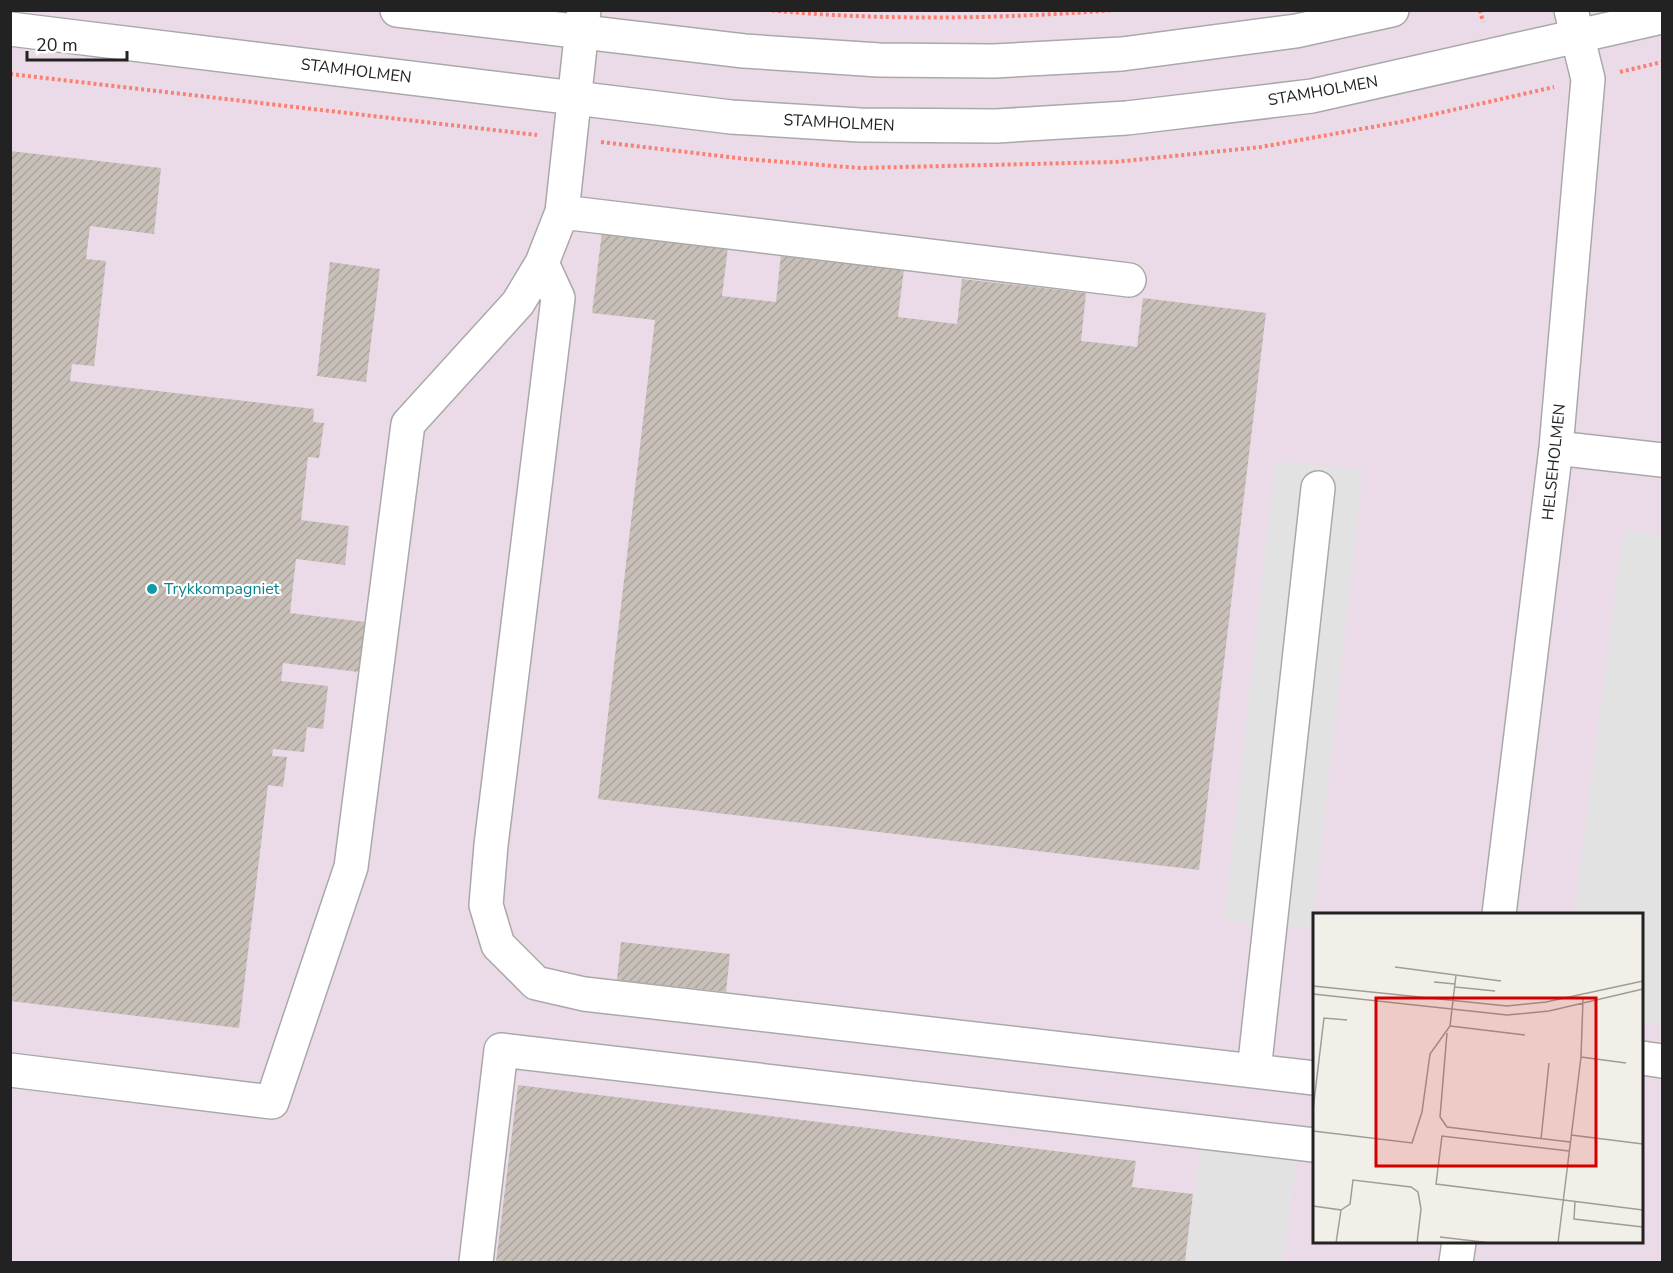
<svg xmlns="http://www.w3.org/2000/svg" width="1673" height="1273" viewBox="0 0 1673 1273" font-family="'Nunito Sans',sans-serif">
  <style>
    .industrial { fill: #ebdbe8; fill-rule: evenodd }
    .parking { fill: #e2e2e2 }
    .building { fill: url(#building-hatch) }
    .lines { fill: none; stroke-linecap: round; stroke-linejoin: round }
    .minor-casing { stroke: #a9a9a9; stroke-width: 36 }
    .path { stroke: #fa8072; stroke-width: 4; stroke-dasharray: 3 3; stroke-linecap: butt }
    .minor { stroke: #fff; stroke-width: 33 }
    .culture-dot { fill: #0f9aa8; stroke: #fff; stroke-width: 2 }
    .labels { text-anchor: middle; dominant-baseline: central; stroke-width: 4.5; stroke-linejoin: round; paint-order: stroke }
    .street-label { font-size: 16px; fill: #222; stroke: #fff }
    .culture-label { font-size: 16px; fill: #0d838f; stroke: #fff; text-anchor: start }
    .inset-road { fill: none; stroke: #9f9d99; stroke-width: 1.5 }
    .view { fill: #d40000; fill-opacity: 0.15; stroke: #d40000; stroke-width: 3 }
    .inset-edge { fill: none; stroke: #222; stroke-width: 3 }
  </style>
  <defs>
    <pattern id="building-hatch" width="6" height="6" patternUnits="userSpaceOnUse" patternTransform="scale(1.5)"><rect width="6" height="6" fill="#c7bfb8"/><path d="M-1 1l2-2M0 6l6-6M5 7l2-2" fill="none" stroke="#aba49e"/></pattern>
  </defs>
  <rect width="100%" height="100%" fill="#f2efe9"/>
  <path class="industrial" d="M10,11H1662V1262H11ZM1314,914H1642V1242H1314Z"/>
  <path class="parking" d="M1275,461L1363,470L1312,929L1224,920Z
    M1623,530L1662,535V1025L1642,1022V914H1574Z
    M1201,1144L1297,1156L1283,1262H1185Z"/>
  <path class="building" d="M10,151L161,168L154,234L90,226L86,259L106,261L94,366L72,364L70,381L314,409L313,422L324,423L319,458L308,457L301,520L349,526L345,565L296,559L290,613L365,622L359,672L283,663L281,681L328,686L323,729L307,727L304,752L273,749L272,756L287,757L283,787L268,785L239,1028L10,1001Z
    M602,232L728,247L722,296L776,302L781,254L904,269L898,317L957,324L962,279L1086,293L1081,341L1137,347L1143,298L1266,313L1199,870L598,799L655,320L592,313Z
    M330,262L380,269L366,382L317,376Z
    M621,942L730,954L726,992L617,980Z
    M518,1085L1136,1161L1132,1187L1193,1194L1185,1262H496Z"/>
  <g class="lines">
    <defs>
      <path id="minor" d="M397,10L744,51L879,60L994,61L1122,54L1296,31L1392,10
        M10,29L731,117L860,125L996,126L1127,118L1312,96L1662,17
        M562,212L1129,280
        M542,263L558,298L491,845L486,905L498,945L536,983L584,994L1314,1078
        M1556,448L1662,460
        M1499,914L1556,448L1588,79L1571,10
        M1642,1058L1662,1061
        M10,1070L272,1102L351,867L408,424L518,303L542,263L562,212L584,10
        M1254,1071L1318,488
        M476,1262L501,1050L1314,1145
        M1456,1262L1459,1242"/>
    </defs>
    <use href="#minor" class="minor-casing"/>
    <path class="path" d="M766,10C882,21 998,19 1115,10
      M1480,10L1483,22
      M1620,72L1662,62
      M10,74L537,135
      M601,142L746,159L860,168L1115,162L1261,147L1400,122L1554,87"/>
    <use href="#minor" class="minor"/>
  </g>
  <circle class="culture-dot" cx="152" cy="589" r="6"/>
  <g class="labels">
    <g class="street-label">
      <text transform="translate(356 71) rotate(7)">STAMHOLMEN</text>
      <text transform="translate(1323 91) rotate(-10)">STAMHOLMEN</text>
      <text transform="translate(839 123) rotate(3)">STAMHOLMEN</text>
      <text transform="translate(1554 462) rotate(-84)">HELSEHOLMEN</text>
    </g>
    <g class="culture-label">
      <text x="164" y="589">Trykkompagniet</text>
    </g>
  </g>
  <g transform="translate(1313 913)">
    <rect width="330" height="330" fill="#f2efe9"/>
    <path class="inset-road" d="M82,54L188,68M121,69L142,71M0,73L194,93L233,89L330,68M142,74L182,78M0,81L194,102L236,98L330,76M137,113L212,122M134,120L127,204L134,214L257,229M268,144L313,150M0,197L11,105L34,107M0,218L99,230L109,199L117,141L137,113L143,62M258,222L330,231M228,226L236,150M256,238L129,223L123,271L330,297M262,289L261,306L330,314M0,293L28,297L23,330M28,297L37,291L40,267L98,274L105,279L108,296L104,330M127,324L178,330M245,330L268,144L270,86"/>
    <path class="view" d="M63,85H283V253H63Z"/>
    <rect width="330" height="330" class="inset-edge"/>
  </g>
  <rect width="1673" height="1273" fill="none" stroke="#222222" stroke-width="24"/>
  <path d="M27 51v9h100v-9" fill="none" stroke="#222222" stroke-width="3"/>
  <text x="36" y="51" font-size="18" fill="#222222" stroke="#ffffff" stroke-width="4.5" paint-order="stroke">20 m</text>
</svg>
